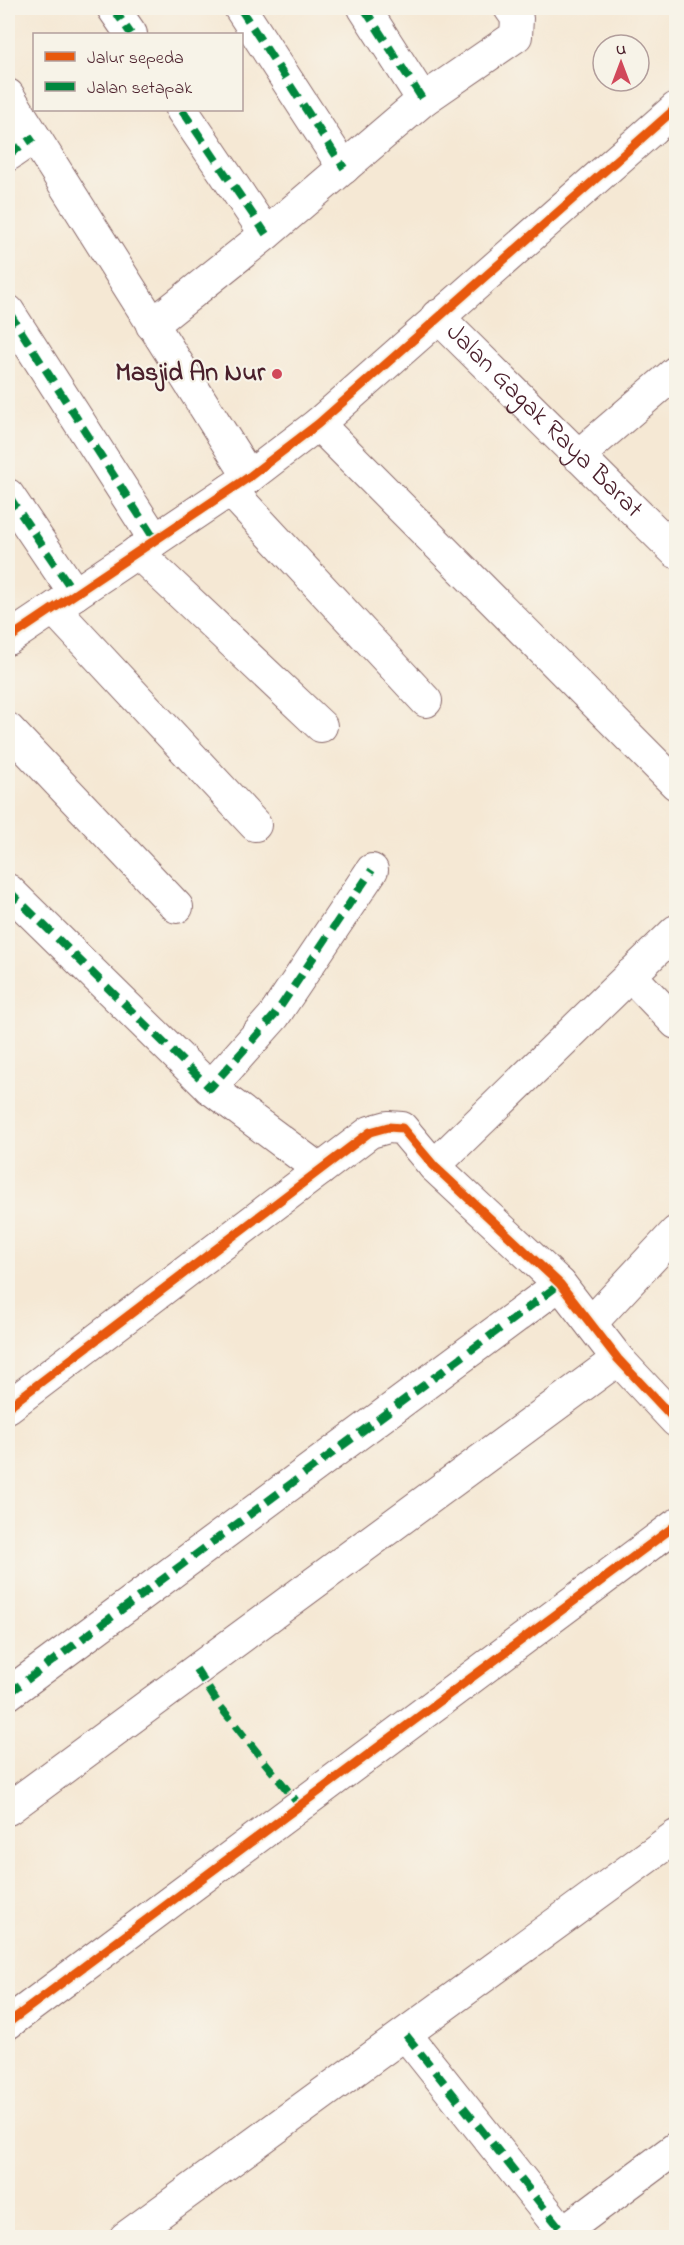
<svg xmlns="http://www.w3.org/2000/svg" width="684" height="2245" viewBox="0 0 684 2245" font-family="'Indie Flower',sans-serif">
  <style>
    .lines { fill: none; stroke-linecap: round; stroke-linejoin: round }
    .street-casing { stroke: #866566; stroke-width: 34 }
    .street { stroke: #fff; stroke-width: 32 }
    .quiet { stroke: #00873e; stroke-width: 8; stroke-dasharray: 15 8; stroke-linecap: butt }
    .cycleway-casing { stroke: #f7f3e8; stroke-width: 13 }
    .cycleway { stroke: #e8590c; stroke-width: 9 }
    .poi-dot { fill: #d1495b; stroke: #f7f3e8; stroke-width: 2 }
    .labels { text-anchor: middle; dominant-baseline: central; stroke-width: 4.5; stroke-linejoin: round; paint-order: stroke }
    .poi-label { font-size: 26px; font-weight: bold; fill: #4a1f2b; stroke: #f7f3e8; text-anchor: end }
    .street-label { font-size: 26px; fill: #4a1f2b; stroke: #f7f3e8 }
  </style>
  <rect width="100%" height="100%" fill="#f7f3e8"/>
  <filter id="ink" filterUnits="userSpaceOnUse"><feTurbulence type="fractalNoise" baseFrequency=".0167" numOctaves="2"/><feDisplacementMap in="SourceGraphic" scale="12" xChannelSelector="R" yChannelSelector="G"/><feConvolveMatrix kernelMatrix="1 2 1 2 8 2 1 2 1" color-interpolation-filters="sRGB"/></filter>
  <filter id="wash" filterUnits="userSpaceOnUse"><feTurbulence type="fractalNoise" baseFrequency=".008" numOctaves="4" result="noise"/><feDisplacementMap in="SourceGraphic" scale="24" xChannelSelector="R" yChannelSelector="G"/><feGaussianBlur stdDeviation="1.35" result="paint"/><feColorMatrix in="noise" values="0 0 0 0 0 0 0 0 0 0 0 0 0 0 0 0 0 1.4 0 .05"/><feComposite in="paint" operator="in"/></filter>
  <g filter="url(#wash)">
    <rect width="100%" height="100%" fill="#f5e8d4"/>
  </g>
  <g filter="url(#ink)">
    <g class="lines">
      <defs>
        <g id="street">
          <path d="M113,8L131,34"/>
          <path d="M240,8L344,168"/>
          <path d="M364,8L423,100"/>
          <path d="M8,95L249,477"/>
          <path d="M182,110L266,234"/>
          <path d="M8,155L34,137"/>
          <path d="M8,311L155,540"/>
          <path id="s1" d="M437,316L676,552"/>
          <path d="M152,325L266,234L423,100L516,36L517,18L510,8"/>
          <path d="M318,424L676,784"/>
          <path d="M578,456L676,372"/>
          <path d="M230,490L426,701"/>
          <path d="M8,495L75,594"/>
          <path d="M137,552L321,726"/>
          <path d="M54,609L255,825"/>
          <path d="M8,639L249,477L318,424L676,108"/>
          <path d="M8,729L177,907"/>
          <path d="M8,890L210,1088L320,1170"/>
          <path d="M630,975L676,1023"/>
          <path d="M210,1088L274,1016L372,870"/>
          <path d="M434,1166L676,931"/>
          <path d="M591,1323L676,1232"/>
          <path d="M8,1407L370,1132L388,1127L402,1128L434,1166L560,1284L618,1359L676,1421"/>
          <path d="M8,1694L560,1284"/>
          <path d="M8,1809L618,1359"/>
          <path d="M8,2023L676,1525"/>
          <path d="M406,2035L563,2232"/>
          <path d="M125,2238L676,1836"/>
          <path d="M555,2238L676,2148"/>
        </g>
      </defs>
      <use href="#street" class="street-casing"/>
      <use href="#street" class="street"/>
      <path class="quiet" d="M113,8L131,34
        M240,8L344,168
        M364,8L423,100
        M182,110L266,234
        M8,155L34,137
        M8,311L155,540
        M8,495L75,594
        M8,890L210,1088L274,1016L372,870
        M196,1669L219,1705L300,1806
        M8,1694L560,1284
        M406,2035L563,2232"/>
      <defs>
        <path id="cycleway" d="M8,639L249,477L318,424L676,108
          M8,1407L370,1132L388,1127L402,1128L434,1166L560,1284L618,1359L676,1421
          M8,2023L676,1525"/>
      </defs>
      <use href="#cycleway" class="cycleway-casing"/>
      <use href="#cycleway" class="cycleway"/>
    </g>
  </g>
  <circle class="poi-dot" cx="277" cy="374" r="6"/>
  <g class="labels">
    <g class="poi-label">
      <text x="265" y="374">Masjid An Nur</text>
    </g>
    <g class="street-label">
      <text stroke="none"><textPath href="#s1" startOffset="150">Jalan Gagak Raya Barat</textPath></text>
    </g>
  </g>
  <rect width="684" height="2245" fill="none" stroke="#f7f3e8" stroke-width="30"/>
  <rect x="33" y="33" width="210" height="78" fill="#f7f3e8" stroke="#b29e9c" stroke-width="1.5"/>
  <rect x="45" y="52" width="30" height="9" fill="#e8590c" stroke="#b29e9c" stroke-width="1.5"/>
  <text x="87" y="63" font-size="18" fill="#4a1f2b">Jalur sepeda</text>
  <rect x="45" y="82" width="30" height="9" fill="#00873e" stroke="#b29e9c" stroke-width="1.5"/>
  <text x="87" y="93" font-size="18" fill="#4a1f2b">Jalan setapak</text>
  <g transform="translate(621 63)"><circle r="28" fill="#f7f3e8" stroke="#b29e9c" stroke-width="1.5"/>
  <path d="M0-4.5L10 22L0 15L-10 22Z" fill="#d1495b"/>
  <text y="-9" font-size="16" font-weight="bold" text-anchor="middle" fill="#4a1f2b">U</text>
  </g>
</svg>
